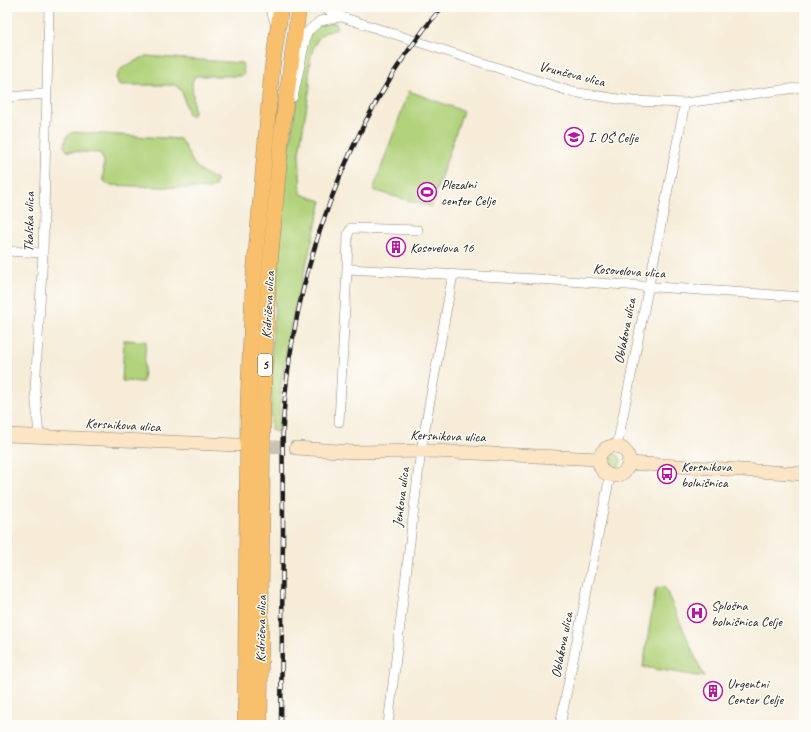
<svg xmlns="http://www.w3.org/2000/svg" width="811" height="732" viewBox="0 0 811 732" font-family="Caveat,sans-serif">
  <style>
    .green { fill: #b1d27a; stroke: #66774b }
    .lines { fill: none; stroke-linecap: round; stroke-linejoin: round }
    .secondary-tunnel { stroke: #cac2b2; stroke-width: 13; stroke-dasharray: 13 6; stroke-linecap: butt }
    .street-casing { stroke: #89847a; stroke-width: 10 }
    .secondary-casing { stroke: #89847a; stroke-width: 14 }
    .primary-casing { stroke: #89847a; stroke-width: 16 }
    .street { stroke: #fff; stroke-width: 9 }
    .secondary { stroke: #fce5c4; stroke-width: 13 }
    .primary { stroke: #f8bf6c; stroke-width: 15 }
    .rail-casing { stroke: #1c1c1c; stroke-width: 4.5 }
    .rail { stroke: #fdfcf7; stroke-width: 3; stroke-dasharray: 9; stroke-linecap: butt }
    .labels { text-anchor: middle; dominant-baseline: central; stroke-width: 3; stroke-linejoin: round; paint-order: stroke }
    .shield { fill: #fdfcf7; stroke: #605f5e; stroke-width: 1 }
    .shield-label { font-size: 13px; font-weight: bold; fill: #1c1c1c }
    .street-label { font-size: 14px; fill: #1c1c1c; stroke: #fdfcf7 }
    .poi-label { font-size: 14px; fill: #1c1c1c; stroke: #fdfcf7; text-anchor: start }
  </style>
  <rect width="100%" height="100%" fill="#fdfcf7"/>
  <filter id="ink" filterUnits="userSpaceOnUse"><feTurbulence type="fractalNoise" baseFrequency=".025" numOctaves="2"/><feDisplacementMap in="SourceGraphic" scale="8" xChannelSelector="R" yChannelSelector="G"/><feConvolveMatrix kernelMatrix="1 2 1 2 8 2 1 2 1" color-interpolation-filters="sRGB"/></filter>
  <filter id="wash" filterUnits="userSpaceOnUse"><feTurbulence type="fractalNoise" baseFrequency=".012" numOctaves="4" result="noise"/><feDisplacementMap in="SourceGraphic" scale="16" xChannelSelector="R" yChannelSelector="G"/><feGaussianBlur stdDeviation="0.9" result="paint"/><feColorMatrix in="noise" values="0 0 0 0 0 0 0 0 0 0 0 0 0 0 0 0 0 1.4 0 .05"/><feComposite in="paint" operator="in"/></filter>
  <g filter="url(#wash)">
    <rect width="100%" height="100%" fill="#f6ecd8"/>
    <path class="green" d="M335,22L337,28C333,32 327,31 323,34C310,44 307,71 310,86L299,153L301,194L322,201L290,329L281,387L279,429L277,432L271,430V358L283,191L305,45C312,27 316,26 335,22Z
      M146,56L242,63L244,74L240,76H195L192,82L194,112L192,116L188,115L182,91L175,85H119L116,77L123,67Z
      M409,91L463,111L431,207L373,190Z
      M73,132L180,139C195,160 188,167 216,179V185L210,189L109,185L103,180L104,161L100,153L67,151L64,146L66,137Z
      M124,340L146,341L143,382L122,381Z
      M607 461a7 7 0 1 1 14 0a7 7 0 1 1-14 0Z
      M662,587L665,588L704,677L643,667L655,592L657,588Z"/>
  </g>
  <g filter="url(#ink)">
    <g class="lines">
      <path class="secondary-tunnel" d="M252,446L296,448"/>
      <defs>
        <path id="street" d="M270,7L275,23
          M322,7L342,17L572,92L632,101L685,103L804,87
          M7,97L46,94
          M293,97L307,32L320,21L340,17
          M418,230L351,228L348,234L347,269L538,279L804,297
          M7,251L43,253
          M339,422L347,269
          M39,437L35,390L43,253L49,7
          M617,446L685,103
          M388,725L421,450L453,274
          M560,725L610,476"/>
        <path id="secondary" d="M7,435L237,445
          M599 461a15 15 0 1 1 30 0a15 15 0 1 1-30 0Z
          M296,448L353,452L433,451L599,459
          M628,463L804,474"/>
        <path id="primary" d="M245,725L248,401L253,286L272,69L281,7
          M260,725L263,402L268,288L282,129L299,7"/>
      </defs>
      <use href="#street" class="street-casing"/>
      <use href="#secondary" class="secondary-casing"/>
      <use href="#primary" class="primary-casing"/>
      <use href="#street" class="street"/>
      <use href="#secondary" class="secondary"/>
      <use href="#primary" class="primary"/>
      <defs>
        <path id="rail" d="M281,725C282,661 282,596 283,532C283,496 282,461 283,425C291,278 346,120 442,7"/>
      </defs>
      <use href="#rail" class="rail-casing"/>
      <use href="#rail" class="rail"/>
    </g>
  </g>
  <defs>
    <symbol id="school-ring" viewBox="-11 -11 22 22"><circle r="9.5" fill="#fdfcf7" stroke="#b5179e" stroke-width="1.5"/><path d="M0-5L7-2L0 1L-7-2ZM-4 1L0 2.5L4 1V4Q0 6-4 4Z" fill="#b5179e"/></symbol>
    <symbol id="stadium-ring" viewBox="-11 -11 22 22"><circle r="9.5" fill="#fdfcf7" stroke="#b5179e" stroke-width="1.5"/><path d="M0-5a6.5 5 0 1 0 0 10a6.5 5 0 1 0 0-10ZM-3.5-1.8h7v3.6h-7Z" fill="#b5179e"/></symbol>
    <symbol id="building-ring" viewBox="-11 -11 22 22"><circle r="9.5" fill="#fdfcf7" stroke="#b5179e" stroke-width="1.5"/><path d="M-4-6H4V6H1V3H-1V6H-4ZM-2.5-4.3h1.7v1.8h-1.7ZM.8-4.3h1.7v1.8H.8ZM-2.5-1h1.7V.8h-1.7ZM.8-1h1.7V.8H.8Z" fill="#b5179e"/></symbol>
    <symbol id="bus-ring" viewBox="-11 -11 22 22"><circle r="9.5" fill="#fdfcf7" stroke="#b5179e" stroke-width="1.5"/><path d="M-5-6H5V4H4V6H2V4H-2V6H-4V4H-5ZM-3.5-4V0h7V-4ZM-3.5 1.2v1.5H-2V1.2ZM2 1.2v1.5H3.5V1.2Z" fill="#b5179e"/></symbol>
    <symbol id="hospital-ring" viewBox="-11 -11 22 22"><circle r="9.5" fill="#fdfcf7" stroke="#b5179e" stroke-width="1.5"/><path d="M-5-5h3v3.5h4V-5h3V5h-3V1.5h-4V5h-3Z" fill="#b5179e"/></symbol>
  </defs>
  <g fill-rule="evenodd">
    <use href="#school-ring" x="563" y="126" width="22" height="22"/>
    <use href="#stadium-ring" x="416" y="181" width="22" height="22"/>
    <use href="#building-ring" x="385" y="236" width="22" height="22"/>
    <use href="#bus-ring" x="656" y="463" width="22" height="22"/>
    <use href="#hospital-ring" x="686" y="602" width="22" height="22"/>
    <use href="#building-ring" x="702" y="680" width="22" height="22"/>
  </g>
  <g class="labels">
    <rect class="shield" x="258" y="354" width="14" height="22" rx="3"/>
    <g class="shield-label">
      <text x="265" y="365">5</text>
    </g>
    <g class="street-label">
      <text transform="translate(572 74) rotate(14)">Vrunčeva ulica</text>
      <text transform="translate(29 222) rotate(-89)">Tkalska ulica</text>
      <text transform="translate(629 271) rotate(4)">Kosovelova ulica</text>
      <text transform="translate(268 305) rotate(-87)">Kidričeva ulica</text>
      <text transform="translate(625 331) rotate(-79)">Oblakova ulica</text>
      <text transform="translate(123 425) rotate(3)">Kersnikova ulica</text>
      <text transform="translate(448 436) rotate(2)">Kersnikova ulica</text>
      <text transform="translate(401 497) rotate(-83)">Jenkova ulica</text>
      <text transform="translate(261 629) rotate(-89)">Kidričeva ulica</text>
      <text transform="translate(562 645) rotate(-79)">Oblakova ulica</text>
    </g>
    <g class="poi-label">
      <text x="588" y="137">I. OŠ Celje</text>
      <text x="441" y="184">Plezalni<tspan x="441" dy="16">center Celje</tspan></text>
      <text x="410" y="247">Kosovelova 16</text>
      <text x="681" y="466">Kersnikova<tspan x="681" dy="16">bolnišnica</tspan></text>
      <text x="711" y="605">Splošna<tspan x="711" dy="16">bolnišnica Celje</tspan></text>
      <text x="727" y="683">Urgentni<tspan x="727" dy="16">Center Celje</tspan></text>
    </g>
  </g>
  <rect width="811" height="732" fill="none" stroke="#fdfcf7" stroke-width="24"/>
</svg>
